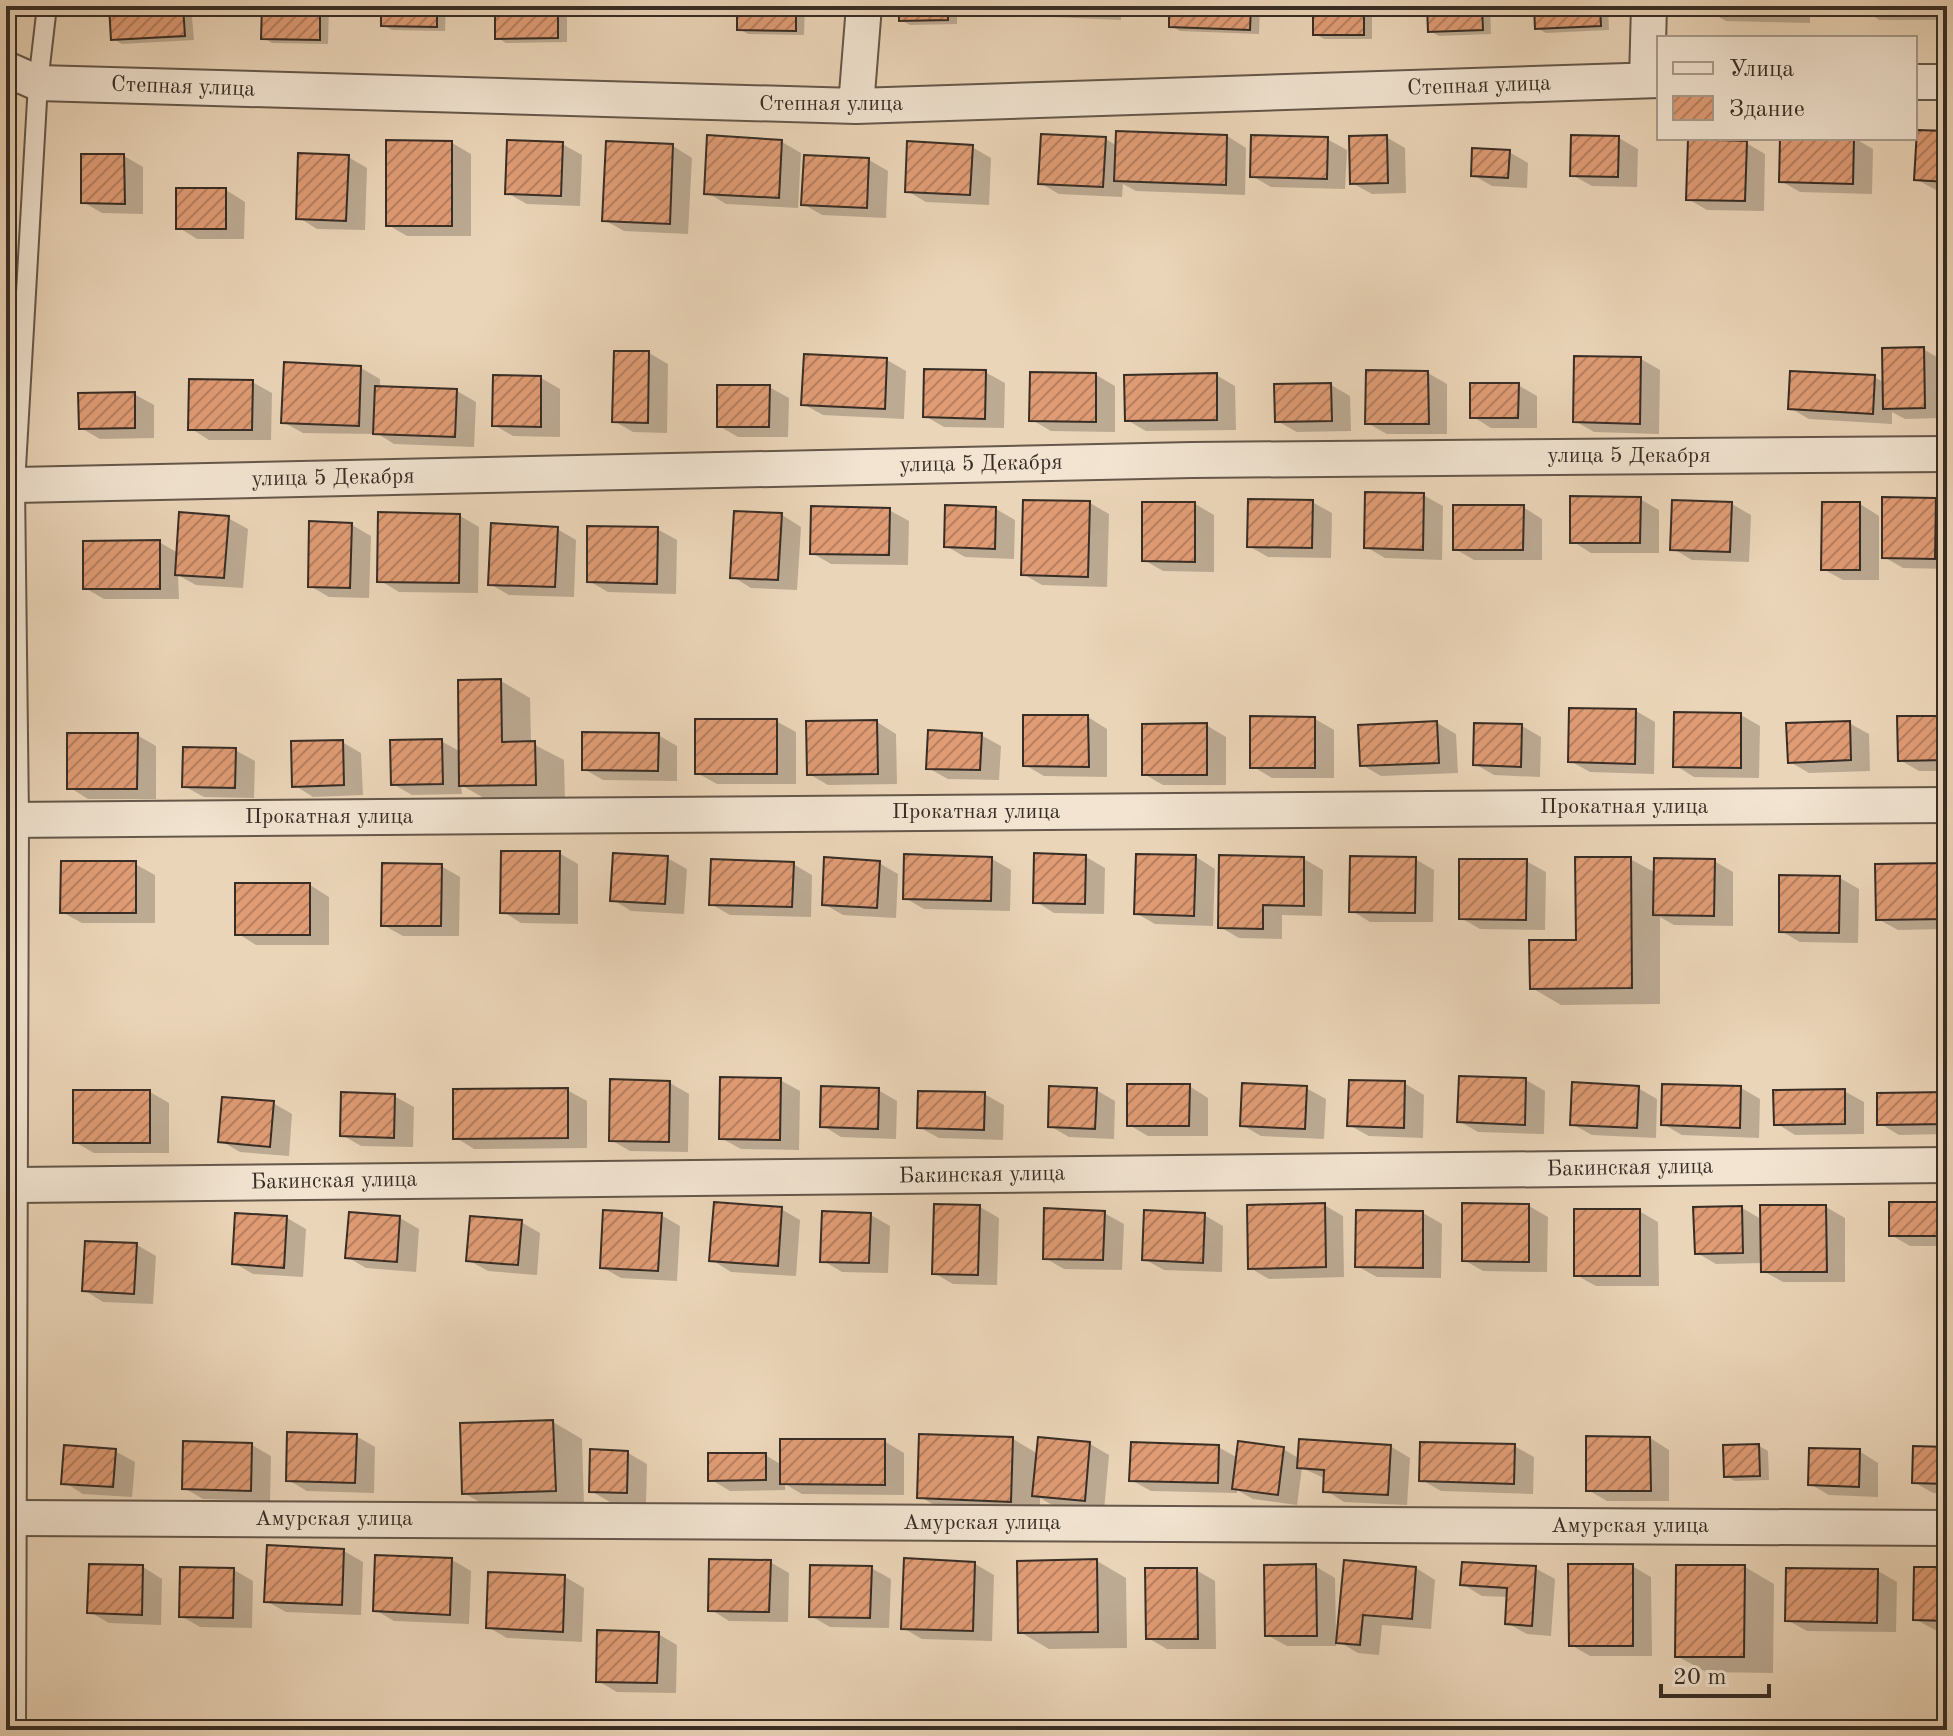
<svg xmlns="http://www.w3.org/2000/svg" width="1953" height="1736" viewBox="0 0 1953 1736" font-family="'Old Standard TT',serif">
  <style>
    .shadow { fill: #0003 }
    .building { fill: url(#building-hatch); stroke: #382d25; stroke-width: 2 }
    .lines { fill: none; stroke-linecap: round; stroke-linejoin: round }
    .service-casing { stroke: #65574a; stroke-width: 22 }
    .minor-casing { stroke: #65574a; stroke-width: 38 }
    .service { stroke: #f2e4d1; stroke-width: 18 }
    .minor { stroke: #f2e4d1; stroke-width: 34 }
    .labels { text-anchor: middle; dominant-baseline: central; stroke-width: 6; stroke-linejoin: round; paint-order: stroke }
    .street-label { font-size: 22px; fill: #382d25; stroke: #f2e4d1 }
  </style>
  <defs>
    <pattern id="building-hatch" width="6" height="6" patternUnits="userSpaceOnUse" patternTransform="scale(2)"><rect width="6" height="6" fill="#e09c75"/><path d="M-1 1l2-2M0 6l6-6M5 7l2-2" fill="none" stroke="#b78060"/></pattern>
  </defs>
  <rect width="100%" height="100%" fill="#ebd5b8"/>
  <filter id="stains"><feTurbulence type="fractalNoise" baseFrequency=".0025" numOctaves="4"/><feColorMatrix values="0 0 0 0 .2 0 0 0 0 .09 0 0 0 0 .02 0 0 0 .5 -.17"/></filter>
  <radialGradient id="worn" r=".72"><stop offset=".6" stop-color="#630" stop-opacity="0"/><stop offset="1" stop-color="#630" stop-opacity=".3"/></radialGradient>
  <path class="shadow" d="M111,6H191L194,40L122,44L113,39Z
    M264,6H329L328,44L272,43L263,37Z
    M383,6H446L445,31L392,30L383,25Z
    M497,6H567V42L506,43L497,37Z
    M739,6H805L804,35L748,34L739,29Z
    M901,6H957V24L910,25L901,20Z
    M1042,6H1121V20L1051,17L1042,12Z
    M1171,6H1260L1259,34L1180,31L1171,26Z
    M1315,6H1372V39H1324L1315,34Z
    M1429,6H1490L1491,34L1439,36L1430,31Z
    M1536,6H1608L1609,30L1546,33L1537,28Z
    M1707,6H1810V23L1726,21L1707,10Z
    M1860,6H1941V20H1879Z
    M1947,133V191L1936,190L1916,179Z
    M1227,136L1246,148L1245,195L1136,191L1123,184L1122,197L1059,194L1040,183L1106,139L1117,146Z
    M1386,137L1405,148L1406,193L1372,194L1352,183Z
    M1619,138L1638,149L1637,187L1592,186L1572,175Z
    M1782,138H1854L1873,149L1872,194L1800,192L1781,181Z
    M1327,139L1347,150L1345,189L1271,187L1252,176Z
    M782,142L801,153L798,208L726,204L706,192Z
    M452,143L471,154V236H407L388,225Z
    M1746,143L1765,154L1764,211L1707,210L1688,199Z
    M562,144L582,155L580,206L527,204L507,193Z
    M673,146L692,158L688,234L624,231L604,220Z
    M972,147L991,158L989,205L926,202L907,191Z
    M1509,152L1528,163L1527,188L1492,186L1473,175Z
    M124,156L143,167V214L102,213L83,202Z
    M348,157L367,168L365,230L317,229L298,217Z
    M869,160L888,171L886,218L822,215L803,204Z
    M226,190L245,202L244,239H197L178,227Z
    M1923,349L1942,360L1944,418L1905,419L1892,412V424L1809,419L1790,408L1874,377L1885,383Z
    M649,353L668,364L667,433L633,432L614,421Z
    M1641,359L1660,370L1659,434L1594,432L1575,421Z
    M887,360L906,371L904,419L823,415L803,404Z
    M361,368L380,379V388L457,391L476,402L474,447L394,444L378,434L303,433L283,422Z
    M985,372L1005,383L1004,428L944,427L925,416Z
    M1428,373L1447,384V434H1387L1367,423Z
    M1096,375L1115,386V432L1051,431L1032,420Z
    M1216,375L1235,386L1236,430L1146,431L1127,420Z
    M541,378L560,389V437L513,436L494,425Z
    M252,382L272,393L271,440H209L190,428Z
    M1331,385L1350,396L1351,431L1297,432L1277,421Z
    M1518,385L1537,396V428H1491L1472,416Z
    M769,387L789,398L788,437H738L719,426Z
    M134,394L154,405V438L100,439L81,428Z
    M1423,495L1443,506L1442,560L1385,558L1366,547Z
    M1640,499L1659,510V553H1591L1572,541Z
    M1935,500L1947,507V569L1903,568L1884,557Z
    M1312,502L1332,513L1331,558L1268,557L1249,546Z
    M1090,503L1109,514L1107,587L1042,585L1023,574Z
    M1195,504L1214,515V572L1163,571L1144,560Z
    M1732,504L1751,515L1749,562L1692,560L1672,548Z
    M1860,504L1879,516V580H1843L1823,569Z
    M1523,507L1542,519V560H1474L1455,549Z
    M996,509L1015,520L1014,559L965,557L946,546Z
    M889,510L909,521L908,565L831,564L812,553Z
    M782,515L801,527L797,590L751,588L732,576Z
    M460,516L479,527L478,593L399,592L379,580Z
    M228,518L248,529L243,588L196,585L178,575L179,599H104L85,588L159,542L178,553Z
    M352,525L371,536L369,598L329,597L310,586Z
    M557,529L576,540L574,597L509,595L490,584Z
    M657,529L677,540L676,594L608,592L589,581Z
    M501,681L530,698L531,743L564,760L565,801L491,802L461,785L462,794L412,795L393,784L441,741L461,752Z
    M1636,711L1655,722L1654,774L1590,772L1570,761Z
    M1741,715L1760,726L1759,778L1694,777L1675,765Z
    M1088,717L1107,729V777L1044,776L1025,765Z
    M1947,718V771H1919L1900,760Z
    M1315,719L1334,730V778H1272L1252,766Z
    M776,721L796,732V784H717L697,773Z
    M877,722L896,734L897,784L828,785L809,774Z
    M1437,723L1456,734L1458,773L1381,776L1362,765Z
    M1849,723L1869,734L1870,771L1809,773L1790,762Z
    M1206,725L1226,737V785H1163L1144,774Z
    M1522,726L1541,737L1540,777L1494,775L1475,764Z
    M137,735L156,746V799H88L69,787Z
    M658,735L677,746V781L603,780L584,769Z
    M981,735L1001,746L999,780L948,779L928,768Z
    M342,742L361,753L363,795L313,797L294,785Z
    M235,750L255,761L254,798L204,797L184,786Z
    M559,853L578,864V924L521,923L502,911Z
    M1086,857L1105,868L1104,914L1054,913L1035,901Z
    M1196,857L1215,869L1213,926L1155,924L1136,913Z
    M667,858L687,869L684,914L631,911L612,899Z
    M992,859L1011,870L1010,911L924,909L905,898Z
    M1304,859L1323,870L1322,916L1282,915V939L1239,938L1220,927Z
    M1415,859L1434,870L1433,922H1370L1351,910Z
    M1630,859L1656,873L1714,861L1733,872V926L1674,925L1660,917V1004L1561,1005L1532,988L1578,942Z
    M1526,861L1546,872L1545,930L1480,929L1461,918Z
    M879,863L898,874L896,918L843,915L824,904Z
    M135,864L155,875V923H82L62,912Z
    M793,864L812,875L811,917L730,915L711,904Z
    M1947,865V929L1898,930L1878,919Z
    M441,866L460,877L459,936H403L383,925Z
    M1840,878L1859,889L1858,943L1800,942L1781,931Z
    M310,885L329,897V945H256L237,933Z
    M780,1080L800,1091L799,1150L741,1149L721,1138Z
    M1526,1080L1545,1091L1544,1134L1478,1132L1459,1121Z
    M670,1083L689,1094L688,1152L630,1151L611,1140Z
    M1404,1083L1424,1095L1423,1138L1369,1136L1349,1125Z
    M1189,1086L1208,1098V1136H1148L1129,1125Z
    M1306,1088L1326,1099L1324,1139L1261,1136L1242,1125Z
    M1638,1088L1657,1099L1656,1138L1592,1135L1572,1124Z
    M1741,1088L1760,1099L1759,1138L1682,1135L1663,1124Z
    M567,1090L587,1101V1148L474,1149L455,1137Z
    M878,1090L897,1101L896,1139L841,1137L822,1125Z
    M1096,1090L1115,1101L1114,1139L1069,1137L1050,1126Z
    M1844,1091L1864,1102V1134L1795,1135L1776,1123Z
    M150,1092L169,1103V1153H94L75,1142Z
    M984,1094L1004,1105L1003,1140L939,1138L919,1127Z
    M1947,1094V1134L1899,1135L1879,1123Z
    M394,1096L414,1107L413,1147L361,1146L342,1135Z
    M273,1103L292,1114L289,1156L240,1152L221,1141Z
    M1940,1204L1947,1208V1246H1910L1891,1235Z
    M1324,1205L1343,1216L1344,1277L1269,1279L1250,1268Z
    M1529,1206L1548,1217L1547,1272L1483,1271L1464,1260Z
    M980,1207L999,1218L997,1285L953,1284L934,1273Z
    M1826,1207L1845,1218V1282H1783L1763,1271V1263L1716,1264L1697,1253L1742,1208L1763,1220Z
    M781,1209L800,1220L796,1276L731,1272L712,1260Z
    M1639,1211L1658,1222L1659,1286H1596L1576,1275Z
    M1104,1213L1124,1224L1122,1270L1064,1269L1045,1258Z
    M1423,1213L1442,1224L1441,1278L1377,1277L1357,1266Z
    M661,1215L680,1226L677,1281L621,1278L602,1267Z
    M871,1215L890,1226L888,1273L842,1272L822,1260Z
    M1204,1215L1223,1226L1222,1272L1164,1270L1144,1259Z
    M287,1218L306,1229L303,1277L253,1274L234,1263Z
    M400,1218L419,1229L416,1272L366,1268L347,1257Z
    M521,1222L540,1233L537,1275L488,1271L468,1260Z
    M137,1245L156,1256L153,1304L103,1302L84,1290Z
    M553,1422L582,1439L584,1506L493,1510L464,1493Z
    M356,1436L375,1447L374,1493L307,1491L288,1480Z
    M1650,1438L1669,1450V1501H1607L1588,1490Z
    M1013,1439L1038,1454L1040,1439L1090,1444L1109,1455L1104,1511L1054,1506L1040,1498V1518L948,1513L919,1496Z
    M884,1441L904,1453V1495L802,1494L785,1484V1490L730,1491L710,1479L765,1455L782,1465Z
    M252,1445L271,1456L270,1501L203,1499L184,1488Z
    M1390,1446L1410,1458L1407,1505L1344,1502L1325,1490L1326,1479L1302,1468L1297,1505L1253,1499L1237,1490V1493L1151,1491L1131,1480L1218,1447L1238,1458L1283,1449L1300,1459Z
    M1514,1446L1534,1457L1533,1494L1441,1491L1422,1480Z
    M1759,1446L1768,1451L1769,1480L1735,1481L1726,1476Z
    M1947,1449V1494L1933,1493L1914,1482Z
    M115,1451L135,1462L132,1497L83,1494L64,1482Z
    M1859,1451L1878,1463V1497L1829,1495L1810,1484Z
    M628,1453L647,1464L646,1503L610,1502L591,1491Z
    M344,1551L363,1562L361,1615L286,1612L266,1601Z
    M452,1560L471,1571L469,1624L394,1621L375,1610Z
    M1097,1561L1126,1578L1127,1648L1049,1649L1020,1632Z
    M770,1562L789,1573L788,1622L729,1621L710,1609Z
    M1345,1562L1416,1568L1435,1580L1431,1629L1382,1625L1379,1655L1358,1653L1336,1640V1646H1287L1267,1635L1315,1566L1335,1578L1336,1638H1339Z
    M975,1564L994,1575L992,1641L922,1639L903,1628Z
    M1632,1566L1651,1577L1652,1656H1590L1571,1645Z
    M143,1567L162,1579L161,1625L109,1623L90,1612Z
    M1745,1567L1774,1584L1773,1673L1706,1672L1677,1656Z
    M871,1568L891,1579L889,1628L830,1627L811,1616Z
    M1535,1568L1555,1579L1551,1636L1527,1634L1507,1623L1509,1597L1482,1596L1462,1584Z
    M1947,1569V1630H1935L1915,1619Z
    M234,1570L253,1581L252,1628L200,1627L181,1616Z
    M1196,1570L1215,1581L1216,1649H1167L1148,1638Z
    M1878,1571L1897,1582L1896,1632L1807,1631L1787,1620Z
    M565,1577L584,1588L582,1642L507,1638L488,1627Z
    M658,1634L677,1645L676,1693L617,1692L598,1681Z"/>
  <path class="building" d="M109,6H183L185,36L111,40Z
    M262,6H320V40L261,39Z
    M381,6H437V27L381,26Z
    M495,6H558V38L495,39Z
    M737,6H796V31L737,30Z
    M899,6H948V20L899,21Z
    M1040,6H1113L1112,16L1040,13Z
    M1169,6H1251L1250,30L1169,27Z
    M1313,6H1364V35H1313Z
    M1427,6H1482L1483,30L1428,32Z
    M1534,6H1600L1601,26L1535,29Z
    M1705,6H1791V13L1705,11Z
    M1858,6H1922V10H1858Z
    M1917,130L1947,131V182L1914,180Z
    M1116,131L1227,135L1226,185L1114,181Z
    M1041,134L1106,137L1103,187L1038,184Z
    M707,135L782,140L779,198L704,194Z
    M1251,135L1328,137L1327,179L1250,177Z
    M1387,135L1388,183L1350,184L1349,136Z
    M1571,135L1619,136L1618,177L1570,176Z
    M1780,138H1854L1853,184L1779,182Z
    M1688,139L1747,141L1745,201L1686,200Z
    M386,140L452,141V226H386Z
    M507,140L563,142L561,196L505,194Z
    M606,141L673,144L670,224L602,221Z
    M907,141L973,145L970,195L905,192Z
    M1472,148L1510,150L1508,178L1471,176Z
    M298,153L349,155L346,221L296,219Z
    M81,154H124L125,204L81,203Z
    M804,155L869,158L867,208L801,205Z
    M176,188H226V229H176Z
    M1924,347L1925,408L1883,409L1882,348Z
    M614,351H649L648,423L612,422Z
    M804,354L887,358L885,409L801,405Z
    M1574,356L1641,357L1640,424L1573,422Z
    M284,362L361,366L359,426L281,423Z
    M924,369L986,370L985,419L923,417Z
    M1366,370L1428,371L1429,424H1365Z
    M1790,371L1875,375L1873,414L1788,409Z
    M1030,372L1096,373V422L1029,421Z
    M1217,373V420L1125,421L1124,375Z
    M493,375L541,376V427L492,426Z
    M189,379L253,380L252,430H188Z
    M1331,383L1332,421L1275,422L1274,384Z
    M1470,383H1519L1518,418H1470Z
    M717,385H770L769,427H717Z
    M375,386L457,389L455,437L373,434Z
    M135,392V428L79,429L78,393Z
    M1365,492L1424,493L1423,550L1364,548Z
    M1570,496L1641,497L1640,543H1570Z
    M1882,497L1936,498L1935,559L1882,558Z
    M1248,499L1313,500L1312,548L1247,547Z
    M1023,500L1090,501L1088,577L1021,575Z
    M1672,500L1732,502L1730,552L1670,550Z
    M1142,502H1195V562L1142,561Z
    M1822,502H1860V570H1821Z
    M945,505L996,507L995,549L944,547Z
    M1453,505H1524L1523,550H1453Z
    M811,506L890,508L889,555L810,554Z
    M734,511L782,513L778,580L730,578Z
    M179,512L229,516L224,578L175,575Z
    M378,512L460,514L459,583L377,582Z
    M309,521L352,523L350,588L308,587Z
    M491,523L558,527L555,587L488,585Z
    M587,526L658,527L657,584L587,582Z
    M160,540V589H83V541Z
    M501,679L502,742L535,741L536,785L459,786L458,680Z
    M1569,708L1636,709L1635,764L1568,762Z
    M1674,712L1741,713V768L1673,767Z
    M1023,715H1088L1089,767L1023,766Z
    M1250,716L1315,717V768H1250Z
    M1897,716H1947V760L1898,761Z
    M695,719H777V774H695Z
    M877,720L878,774L807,775L806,721Z
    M1437,721L1439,763L1360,766L1358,725Z
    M1850,721L1851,760L1788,763L1786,723Z
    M1207,723V775H1142V724Z
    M1474,723L1522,724L1521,767L1473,765Z
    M928,730L982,733L980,770L926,769Z
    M582,732L659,733L658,771L582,770Z
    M67,733H138L137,789H67Z
    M442,739L443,784L391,785L390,740Z
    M343,740L344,785L292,787L291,741Z
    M183,747L236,748L235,788L182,787Z
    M501,851H560L559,914L500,913Z
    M613,853L668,856L665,904L610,901Z
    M1034,853L1086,855L1085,904L1033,903Z
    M904,854L992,857L991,901L903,899Z
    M1136,854L1196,855L1194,916L1134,914Z
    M1219,855L1304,857V906L1263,905V929L1218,928Z
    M1350,856L1416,857L1415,913L1349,912Z
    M824,857L880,861L877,908L822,905Z
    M1575,857H1631L1632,988L1530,989L1529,940H1576Z
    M1654,858L1715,859L1714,916L1653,915Z
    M711,859L794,862L792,907L709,905Z
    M1459,859H1527L1526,920L1459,919Z
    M61,861H136V913H60Z
    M382,863L442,864L441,926H381Z
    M1947,863V919L1876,920L1875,864Z
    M1779,875L1840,876L1839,933L1779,932Z
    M235,883H310V935H235Z
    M1459,1076L1526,1078L1525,1125L1457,1122Z
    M720,1077L781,1078L780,1140L719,1139Z
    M610,1079L670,1081L669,1142L609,1141Z
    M1349,1080L1405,1081L1404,1128L1347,1126Z
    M1572,1082L1639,1086L1637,1128L1570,1125Z
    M1242,1083L1307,1086L1305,1129L1240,1126Z
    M1127,1084H1190L1189,1126H1127Z
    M1662,1084L1741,1086L1740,1128L1661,1125Z
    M821,1086L879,1088L878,1129L820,1127Z
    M1049,1086L1097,1088L1095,1129L1048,1127Z
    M568,1088V1138L453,1139V1089Z
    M1845,1089V1124L1774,1125L1773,1090Z
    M73,1090H150V1143H73Z
    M918,1091L985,1092L984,1130L917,1128Z
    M341,1092L395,1094L394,1138L340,1136Z
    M1947,1092V1124L1877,1125V1093Z
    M222,1097L274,1101L270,1147L218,1142Z
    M714,1202L782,1207L778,1266L709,1261Z
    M1889,1202H1941V1236H1889Z
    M1325,1203L1326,1267L1248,1269L1247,1205Z
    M1462,1203L1529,1204V1262L1462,1261Z
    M934,1204L980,1205L978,1275L932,1274Z
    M1760,1205H1826L1827,1272H1761Z
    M1742,1206L1743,1253L1695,1254L1693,1207Z
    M1044,1208L1105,1211L1103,1260L1043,1259Z
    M1574,1209H1640V1276H1574Z
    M603,1210L662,1213L658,1271L600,1268Z
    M1144,1210L1205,1213L1203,1263L1142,1260Z
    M1356,1210L1423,1211V1268L1355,1267Z
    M822,1211L871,1213L869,1263L820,1262Z
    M349,1212L400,1216L397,1262L345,1258Z
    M235,1213L287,1216L284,1268L232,1264Z
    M470,1216L522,1220L518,1265L466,1261Z
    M85,1241L137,1243L134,1294L82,1291Z
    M553,1420L556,1491L462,1494L460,1423Z
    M287,1432L357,1434L355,1483L286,1481Z
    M919,1434L1013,1437L1011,1502L917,1498Z
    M1586,1436L1650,1437L1651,1491H1586Z
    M1038,1437L1090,1442L1085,1501L1032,1496Z
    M780,1439H885V1485L780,1484Z
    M1299,1439L1391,1445L1388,1495L1323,1492L1324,1470L1297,1468Z
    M183,1441L252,1443L251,1491L182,1489Z
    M1238,1441L1284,1447L1278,1495L1232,1489Z
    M1131,1442L1219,1445L1218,1483L1129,1481Z
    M1420,1442L1515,1444L1514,1484L1419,1481Z
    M1759,1444L1760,1476L1724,1477L1723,1445Z
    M64,1445L116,1449L113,1487L61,1484Z
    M1913,1446L1947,1447V1484L1912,1483Z
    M1809,1448L1860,1449L1859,1487L1808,1485Z
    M590,1449L628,1451L627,1493L589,1492Z
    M708,1453H766V1480L708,1481Z
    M267,1545L344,1549L342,1605L264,1602Z
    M375,1555L452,1558L450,1615L373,1611Z
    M904,1558L975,1562L973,1631L901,1629Z
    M709,1559L771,1560L769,1612L708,1611Z
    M1097,1559L1098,1632L1018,1633L1017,1561Z
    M1344,1560L1416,1567L1412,1619L1363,1615L1360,1645L1336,1643Z
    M1462,1562L1536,1566L1532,1626L1505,1624L1507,1588L1460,1585Z
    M89,1564L143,1565L142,1615L87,1613Z
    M1316,1564L1317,1636H1265L1264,1565Z
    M1568,1564H1633V1646H1569Z
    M810,1565L872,1566L870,1618L809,1617Z
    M1676,1565H1745L1744,1657H1675Z
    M180,1567L234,1568L233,1618L179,1617Z
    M1914,1567H1947V1621L1913,1620Z
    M1145,1568H1197L1198,1639H1146Z
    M1786,1568L1878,1569L1877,1623L1785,1621Z
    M488,1572L565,1575L563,1632L486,1628Z
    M597,1630L659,1632L657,1683L596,1682Z"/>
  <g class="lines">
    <defs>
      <path id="service" d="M16,1730L19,819L15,485L38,83L47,6"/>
      <path id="minor" d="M6,69L38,83L856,106L1659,80
        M1647,80L1649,6
        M1915,82H1947
        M856,106L864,6
        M15,485L1192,460L1947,454
        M6,820L1947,805
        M17,1185L1947,1165
        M17,1518L1947,1528"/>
    </defs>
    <use href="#service" class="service-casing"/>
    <use href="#minor" class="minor-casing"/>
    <use href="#service" class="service"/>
    <use href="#minor" class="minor"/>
  </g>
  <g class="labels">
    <g class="street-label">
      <text transform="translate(1479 86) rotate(-2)">Степная улица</text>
      <text transform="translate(183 87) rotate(2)">Степная улица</text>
      <text x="831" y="104">Степная улица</text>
      <text x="1629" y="456">улица 5 Декабря</text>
      <text transform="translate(981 464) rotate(-1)">улица 5 Декабря</text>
      <text transform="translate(333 478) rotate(-1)">улица 5 Декабря</text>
      <text x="1624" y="807">Прокатная улица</text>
      <text x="976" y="812">Прокатная улица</text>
      <text x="329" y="817">Прокатная улица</text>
      <text transform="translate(1630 1168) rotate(-1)">Бакинская улица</text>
      <text transform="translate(982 1175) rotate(-1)">Бакинская улица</text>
      <text transform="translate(334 1181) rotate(-1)">Бакинская улица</text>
      <text x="334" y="1519">Амурская улица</text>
      <text x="982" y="1523">Амурская улица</text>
      <text x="1630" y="1526">Амурская улица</text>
    </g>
  </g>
  <rect width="1953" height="1736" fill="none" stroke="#ebd5b8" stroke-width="32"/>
  <rect x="8" y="8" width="1937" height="1720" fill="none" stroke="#382d25" stroke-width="4"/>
  <rect x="16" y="16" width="1921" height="1704" fill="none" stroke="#382d25" stroke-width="2"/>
  <rect x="1657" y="36" width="260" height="104" fill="#f2e4d1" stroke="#a89b8c" stroke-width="2"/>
  <rect x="1673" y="62" width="40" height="12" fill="#f2e4d1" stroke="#a89b8c" stroke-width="2"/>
  <text x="1729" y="76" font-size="24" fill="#382d25">Улица</text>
  <rect x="1673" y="96" width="40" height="24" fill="url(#building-hatch)" stroke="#a89b8c" stroke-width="2"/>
  <text x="1729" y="116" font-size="24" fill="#382d25">Здание</text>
  <path d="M1661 1684v12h108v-12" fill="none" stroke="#382d25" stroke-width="4"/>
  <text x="1673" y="1684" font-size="24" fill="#382d25" stroke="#f2e4d1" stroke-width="6" paint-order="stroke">20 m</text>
  <rect width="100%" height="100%" filter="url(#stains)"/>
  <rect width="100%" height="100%" fill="url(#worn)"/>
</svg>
